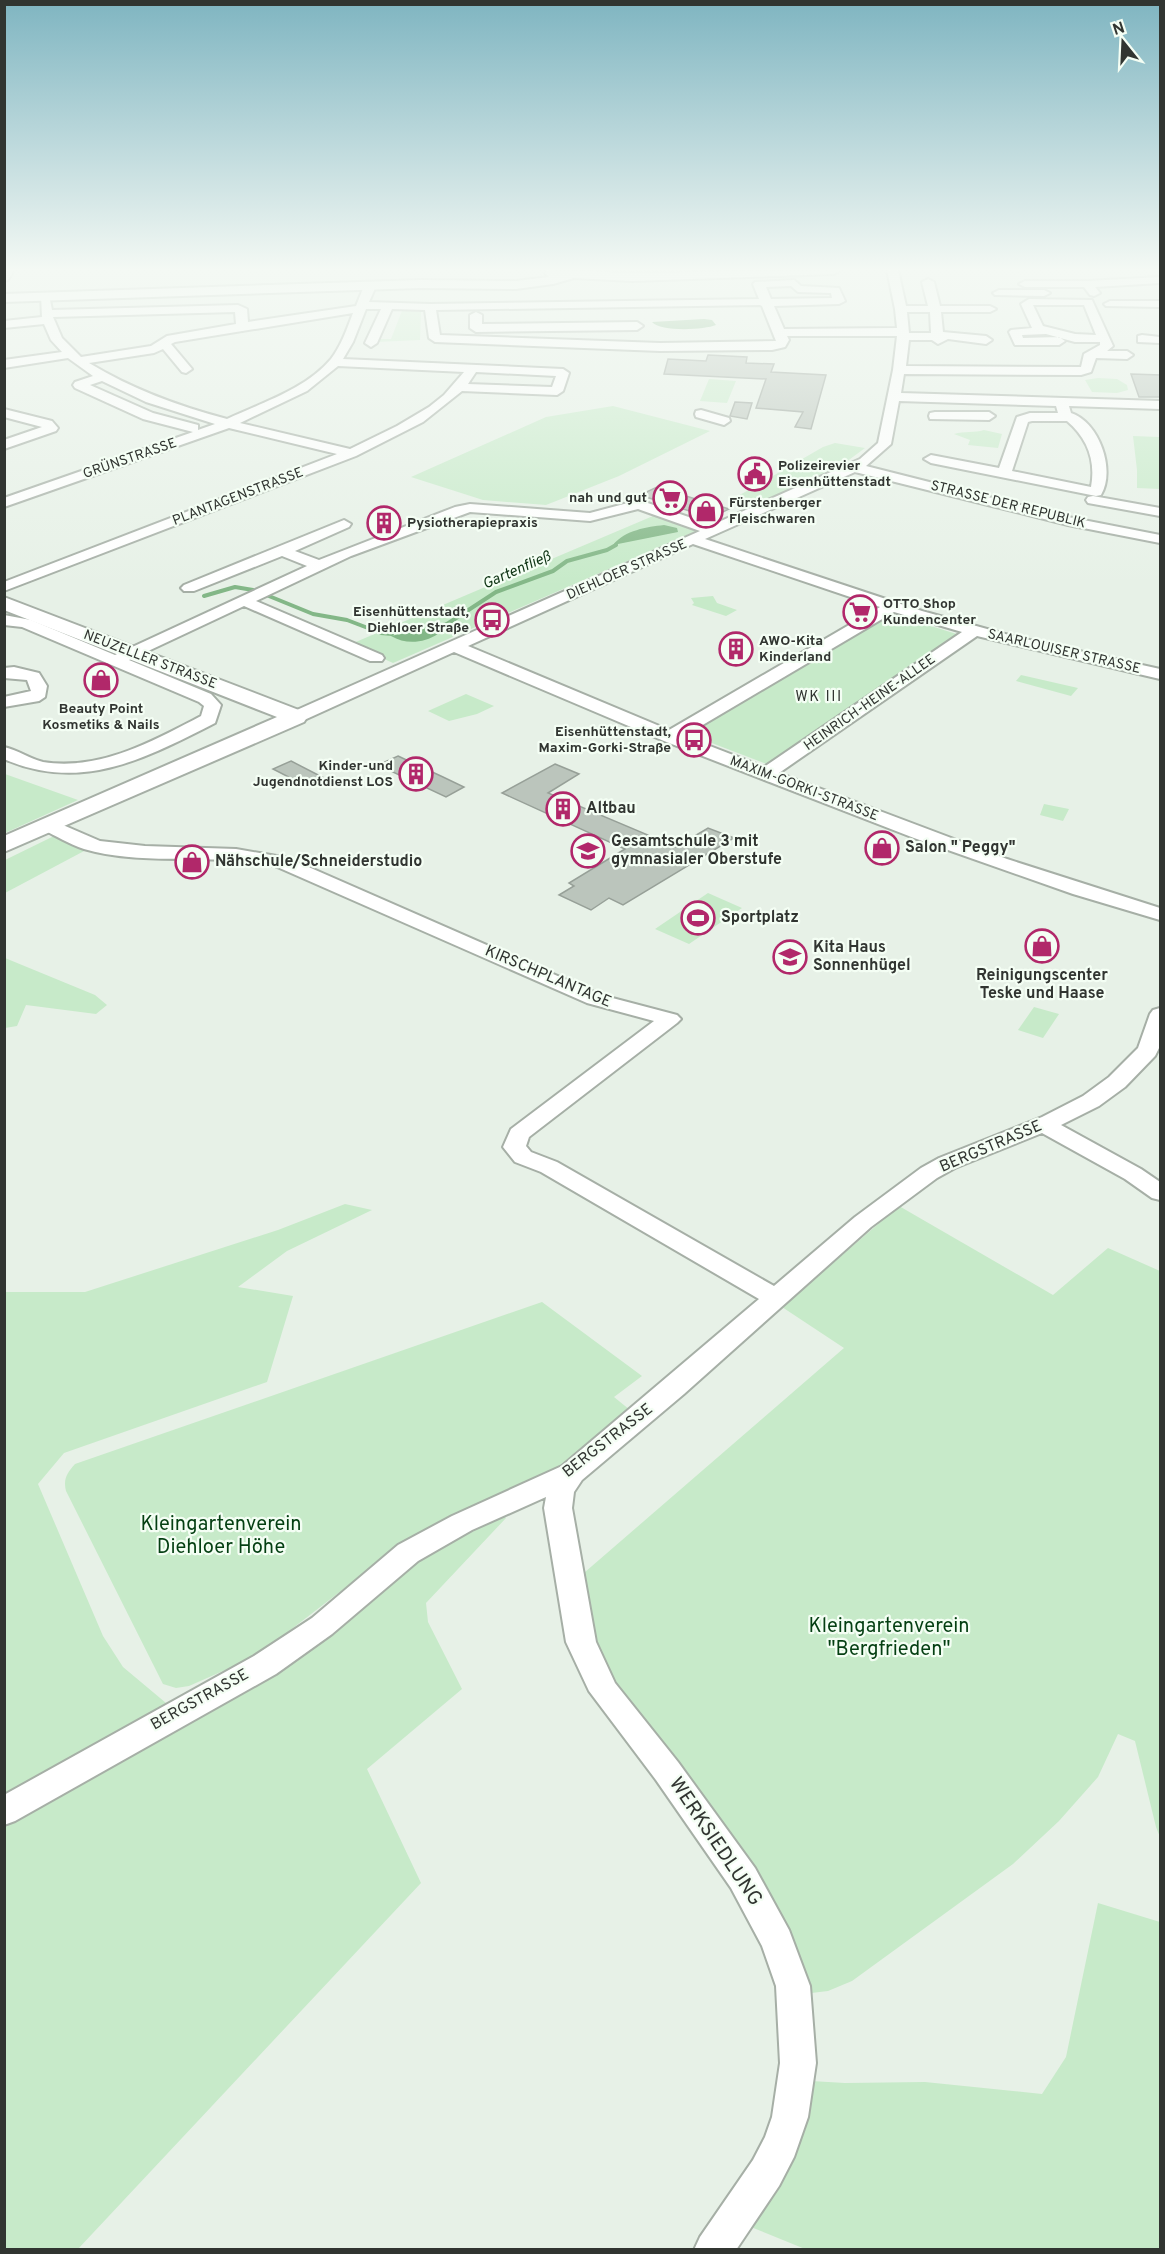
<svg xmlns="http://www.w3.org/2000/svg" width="1165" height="2254" viewBox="0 0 1165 2254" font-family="Overpass,sans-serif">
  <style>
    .green { fill: #c7eac9 }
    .water { fill: #83b787 }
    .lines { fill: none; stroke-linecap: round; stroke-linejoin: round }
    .stream { stroke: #83b787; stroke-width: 4 }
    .building { fill: #bbc5bc; stroke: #97a098; stroke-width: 1.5 }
    .minor-casing { stroke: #a6afa6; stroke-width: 4 }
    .major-casing { stroke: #a6afa6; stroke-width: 4 }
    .minor { fill: #fff; fill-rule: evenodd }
    .major { fill: #fff; fill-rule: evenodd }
    .labels { text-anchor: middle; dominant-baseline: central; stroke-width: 4.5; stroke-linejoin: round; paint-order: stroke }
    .far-street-label { font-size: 14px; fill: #313531; stroke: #f4fef4 }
    .far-poi-label { font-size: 14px; font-weight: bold; fill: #313531; stroke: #f4fef4; text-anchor: start }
    .far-water-label { font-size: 15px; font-style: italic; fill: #0d3313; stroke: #f4fef4 }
    .far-neighbourhood-label { font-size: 15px; letter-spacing: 1.5px; fill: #313531; stroke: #f4fef4 }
    .poi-label { font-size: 16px; font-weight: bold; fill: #313531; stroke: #f4fef4; text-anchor: start }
    .street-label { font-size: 16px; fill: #313531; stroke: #f4fef4 }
    .near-park-label { font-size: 20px; fill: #043f12; stroke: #f4fef4 }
    .near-street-label { font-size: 20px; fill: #313531; stroke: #f4fef4 }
  </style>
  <rect width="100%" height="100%" fill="#e7f1e7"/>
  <path class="green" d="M403,308L421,309L420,340L376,342L378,339H391Z
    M1098,378L1117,379L1127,385L1128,390L1117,393L1092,392L1085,380Z
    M709,379L736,381L727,403L700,401Z
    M613,406L710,431L619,476L546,505L483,500L411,477L546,417Z
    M984,430L1002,434L998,448L968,445L970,440L954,434C965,431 974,433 984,430Z
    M1159,435H1160V489L1137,488V470L1133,436L1159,437Z
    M835,443L865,448L834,471L761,503L738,496L823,447Z
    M653,516L696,531L393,663L351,644Z
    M713,596L717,603L737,610L726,616L692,605L694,603L691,598Z
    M886,612L963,636L772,766L683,732Z
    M1021,675L1078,688L1071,696L1016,681Z
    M466,694L494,706L477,714L449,721L428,711Z
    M5,774L78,800L5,833Z
    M1044,804L1069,809L1063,821L1040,815Z
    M54,836L86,850L5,893V860Z
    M708,893L742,908L689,944L655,929Z
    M5,958L95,995L107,1005L96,1014L26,1005L17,1026L5,1028Z
    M1034,1007L1059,1014L1043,1038L1018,1030Z
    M345,1204L372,1210L287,1251L238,1287L293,1296L267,1382L64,1453L38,1484L103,1636L123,1667L166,1703L136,1727L5,1799V1292H85L278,1230Z
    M899,1206L1053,1295L1108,1248L1160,1271V1837L1156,1827L1135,1741L1118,1734L1098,1777L1059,1821L1013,1864L852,1981L828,1991L803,1994L610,1684L590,1639L577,1579L844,1348L782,1307Z
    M542,1302L642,1376L614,1397L630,1410L574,1459L394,1550L271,1645L232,1667L189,1686L176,1688L163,1684L66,1491C63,1479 67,1473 75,1464Z
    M501,1513L506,1518L426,1603L428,1622L462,1689L367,1769L421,1883L78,2249L5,2250V1821L413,1559Z
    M1098,1903L1160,1922V2249H805L746,2225L811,2081L845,2083L925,2082L1042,2094L1066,2057Z"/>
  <path class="water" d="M704,319L712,320L716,325C704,330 660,332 652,322Z
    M664,525L677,528L678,532L613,545C625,530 647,527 664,525Z
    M427,628L438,634C424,643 406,645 391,636Z"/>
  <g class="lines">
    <path class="stream" d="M264,594L313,614L347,620L381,633L392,634
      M204,596L235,587L253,590
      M432,629L447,624L496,592L553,571L567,561L607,550L616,545"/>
  </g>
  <path class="building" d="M708,355L747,357L746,363L774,364L771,372L826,375L811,429L795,427L803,412L756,408L766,379L664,374L668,359L706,361Z
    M1131,374L1161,375V397H1139Z
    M735,402L752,403L747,419L730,416Z
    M657,487L702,501L729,509L711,518L640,495Z
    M398,756L443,777L464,787L446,797L378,765Z
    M291,761L324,778L306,786L273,769Z
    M555,764L579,774L548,793L676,847L708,828L734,838L623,905L609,898L591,910L559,895L574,886L569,883L625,849L502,793Z"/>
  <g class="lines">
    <defs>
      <path id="minor" d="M4,270H14L8,280L4,281Z
        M887,270H898L906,306H928L922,282L928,279L934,282L940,306H990L996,309L990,312H941L943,332L986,336L992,340L986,344L948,339L938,344L932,340H909L906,366L1081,367L1084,354L1100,345V342H1075L1046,334L1022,335L1023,338L1059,337L1065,341L1059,345H1015L1009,332L1011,330L1032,328L1021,304L1029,299L1092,300L1113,346L1107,351H1127L1133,355L1127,359L1096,358L1091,372L1081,375L904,374L901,393L1160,401V409L1069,406L1071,413C1099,422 1116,470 1101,495L1096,496L931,463L924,459L931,455L999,468L1017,417L1030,413H1058L1056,406L899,401L891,444L866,466L1068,517L1160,535V543L1068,525L855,472L705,539L922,611L1016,637L1160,669V679L977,636L779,773L1007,859L1160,908V920L1073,894L914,838L664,741L454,652L302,721H290L288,717L290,713L700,531L638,509L590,521L470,512L351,556L256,601L382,655L384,658L382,661H370L244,606L129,660L211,694L221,705L215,723C146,758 82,793 4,759V747C18,750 30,759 43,762C100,771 153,741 201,716L204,706L199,702L22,627L4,625V615L31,620L115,655L307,566L282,556L194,591H184L181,588L184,585L344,520L351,524L349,527L295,551L319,560L455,507L470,504L590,513L639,500L712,525L860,459L878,443L893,370L897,336H787L789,340L785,347L772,350L660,351L435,342L429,338L425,310L392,309L377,343L371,347L365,343L381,309H366L353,342L343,359L563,369L569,373L563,391L557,395L462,391L423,422L356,456L4,591V582L337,454L229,428L4,507V498L193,432L143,419L75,388L73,385L75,382L93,376L68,358L4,368V360L62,352L51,340L44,324L4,328V321L42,317L41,295H49L52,310L238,305L247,309L248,322L356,306L364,286L370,283L376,286L369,302L430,304L759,299L753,284L755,282L794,280L801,286L839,288L845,301L839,304L774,306L784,329L897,328L895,309ZM791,286L798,292L831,293L832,298L771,299L766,287ZM760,305L762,306L776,341L660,343L440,335L436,310ZM1033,305H1084L1096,335L1075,334L1043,326ZM235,312L236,324L167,336L151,346L81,357L62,338L53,317ZM907,312H930L931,333H909ZM353,313C347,329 341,346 331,359C306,389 261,403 227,419C178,406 132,389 89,363L154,353L163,349L182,372L186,373L192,369L171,344L175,342ZM338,366L464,372L444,395L429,407L397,426L350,449L240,423L307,391ZM476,372L556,376L552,387L468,384ZM102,381L146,402L215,424L198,430V425L153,413L90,385ZM1032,421H1067C1087,438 1096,460 1091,487L1012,471L1028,422ZM693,544L880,607L669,730L468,646ZM894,612L962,632L764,767L684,736Z
        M1160,277V283L1095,287L1100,293L1094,296L1090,295L1084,287H1025L1019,284L1025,281H1087Z
        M999,290H1044L1050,293L1044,296L995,295L993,293Z
        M1110,301H1160V307L1106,306L1104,304Z
        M476,312L482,315V324L637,322L643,326L637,330L476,332L470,328V315Z
        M1142,335L1160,337V343L1138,342V336Z
        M4,409L52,421L58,428L56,431L4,449V440L42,427L4,417Z
        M701,410L729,418L730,421L724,425L696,417L695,414L696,411Z
        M935,412H989L995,416L989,420L930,419L929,416L930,413Z
        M1093,496L1160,508V516L1088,503L1086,500L1088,497Z
        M14,667L39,673L47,686L45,697L39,701L4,707V697L31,691L27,680L4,678V668Z
        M49,819L100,841L145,846L236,849L288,858L601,995L677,1015L681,1019L677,1023L529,1137L526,1146L531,1152L557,1162L774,1286L855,1217L921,1168L939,1158L1042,1117L1083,1096L1109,1077L1138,1048L1150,1014L1153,1010L1160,1008V1046L1155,1056L1125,1087L1099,1106L1061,1125L1141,1169L1160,1182V1200L1152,1198L1125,1179L1042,1133L955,1168L937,1178L871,1227L684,1394L582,1480L574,1492L572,1508L596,1642L615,1683L678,1762L755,1868L789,1930L810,1986L816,2063L808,2117L794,2157L779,2186L736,2250H694L700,2237L753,2160L765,2137L772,2117L780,2063L776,1986L762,1946L731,1888L656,1780L589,1691L566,1642L544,1508L546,1497L472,1530L418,1561L332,1634L276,1674L15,1821L4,1825V1795L254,1656L312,1618L398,1545L452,1516L562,1466L759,1299L541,1172L515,1162L503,1147L511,1129L654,1021L587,1003L275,866C212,852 146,867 84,849C69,844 56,836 42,829L40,825L42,821Z"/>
      <path id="major" d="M547,270L632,273L841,270L834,274L632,281L574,278L553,284L516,289L420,288L4,302V294L420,280L516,281L549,277L545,273Z
        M4,597L304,712L307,717L304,722L4,852V836L277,717L4,610Z"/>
    </defs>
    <use href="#minor" class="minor-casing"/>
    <use href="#major" class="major-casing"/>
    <use href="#minor" class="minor"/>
    <use href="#major" class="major"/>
  </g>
  <linearGradient id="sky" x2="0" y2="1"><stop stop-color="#7fb5c1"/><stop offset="0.46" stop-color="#f4f9f4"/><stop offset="1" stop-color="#f4f9f4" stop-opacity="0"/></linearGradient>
  <rect width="1165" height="586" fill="url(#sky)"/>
  <defs>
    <symbol id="civic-ring" viewBox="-11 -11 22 22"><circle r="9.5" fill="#f4fef4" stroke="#b1286a" stroke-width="1.5"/><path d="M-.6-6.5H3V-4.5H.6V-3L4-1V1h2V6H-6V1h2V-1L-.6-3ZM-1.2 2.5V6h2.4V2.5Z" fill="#b1286a"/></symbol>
    <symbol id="supermarket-ring" viewBox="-11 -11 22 22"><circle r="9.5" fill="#f4fef4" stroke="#b1286a" stroke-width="1.5"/><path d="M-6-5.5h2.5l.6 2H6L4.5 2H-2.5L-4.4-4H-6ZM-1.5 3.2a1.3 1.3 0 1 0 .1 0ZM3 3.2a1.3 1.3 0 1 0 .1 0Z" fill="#b1286a"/></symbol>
    <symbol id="shop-ring" viewBox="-11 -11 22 22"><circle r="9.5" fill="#f4fef4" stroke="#b1286a" stroke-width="1.5"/><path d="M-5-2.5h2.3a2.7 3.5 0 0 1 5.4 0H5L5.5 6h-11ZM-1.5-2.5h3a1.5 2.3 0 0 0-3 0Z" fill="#b1286a"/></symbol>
    <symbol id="building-ring" viewBox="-11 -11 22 22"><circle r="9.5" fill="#f4fef4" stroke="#b1286a" stroke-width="1.5"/><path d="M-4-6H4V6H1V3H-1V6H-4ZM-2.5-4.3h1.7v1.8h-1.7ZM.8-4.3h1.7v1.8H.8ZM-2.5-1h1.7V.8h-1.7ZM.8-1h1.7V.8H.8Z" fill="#b1286a"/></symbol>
    <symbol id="bus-ring" viewBox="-11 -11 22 22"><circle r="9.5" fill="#f4fef4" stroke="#b1286a" stroke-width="1.5"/><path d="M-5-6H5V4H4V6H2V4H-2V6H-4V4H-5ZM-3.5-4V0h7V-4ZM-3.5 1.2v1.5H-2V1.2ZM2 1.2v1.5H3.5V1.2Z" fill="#b1286a"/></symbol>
    <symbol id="school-ring" viewBox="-11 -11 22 22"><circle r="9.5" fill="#f4fef4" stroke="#b1286a" stroke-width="1.5"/><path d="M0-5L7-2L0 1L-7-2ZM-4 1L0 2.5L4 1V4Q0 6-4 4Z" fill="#b1286a"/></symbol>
    <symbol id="stadium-ring" viewBox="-11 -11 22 22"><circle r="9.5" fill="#f4fef4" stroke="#b1286a" stroke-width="1.5"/><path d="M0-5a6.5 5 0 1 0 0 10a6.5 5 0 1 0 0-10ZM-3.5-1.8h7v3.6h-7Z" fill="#b1286a"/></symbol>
  </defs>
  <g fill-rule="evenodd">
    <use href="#civic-ring" x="736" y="455" width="38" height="38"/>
    <use href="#supermarket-ring" x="651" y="479" width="38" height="38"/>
    <use href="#shop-ring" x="687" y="492" width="38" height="38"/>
    <use href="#building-ring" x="365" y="504" width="38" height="38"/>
    <use href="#supermarket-ring" x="841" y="593" width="38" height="38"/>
    <use href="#bus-ring" x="473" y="601" width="38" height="38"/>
    <use href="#building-ring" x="717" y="630" width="38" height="38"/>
    <use href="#shop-ring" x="82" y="661" width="38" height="38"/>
    <use href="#bus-ring" x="675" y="721" width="38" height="38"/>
    <use href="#building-ring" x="397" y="755" width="38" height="38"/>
    <use href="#building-ring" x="544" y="790" width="38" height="38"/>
    <use href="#shop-ring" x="863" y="829" width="38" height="38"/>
    <use href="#school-ring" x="569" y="832" width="38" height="38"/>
    <use href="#shop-ring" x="173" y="843" width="38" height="38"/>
    <use href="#stadium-ring" x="679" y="899" width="38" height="38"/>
    <use href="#shop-ring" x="1023" y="927" width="38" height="38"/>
    <use href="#school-ring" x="771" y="938" width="38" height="38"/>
  </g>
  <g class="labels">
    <g class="far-street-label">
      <text transform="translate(130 459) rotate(-19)">GRÜNSTRASSE</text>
      <text transform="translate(238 497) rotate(-21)">PLANTAGENSTRASSE</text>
      <text transform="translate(1008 505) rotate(14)">STRASSE DER REPUBLIK</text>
      <text transform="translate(627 570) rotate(-24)">DIEHLOER STRASSE</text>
      <text transform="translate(1064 652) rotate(13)">SAARLOUISER STRASSE</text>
      <text transform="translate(150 660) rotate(21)">NEUZELLER STRASSE</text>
      <text transform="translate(870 703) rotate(-35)">HEINRICH-HEINE-ALLEE</text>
      <text transform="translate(804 789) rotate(21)">MAXIM-GORKI-STRASSE</text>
    </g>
    <g class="far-poi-label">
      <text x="778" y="466">Polizeirevier<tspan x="778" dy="16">Eisenhüttenstadt</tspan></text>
      <text x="647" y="498" text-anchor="end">nah und gut</text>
      <text x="729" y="503">Fürstenberger<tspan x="729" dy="16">Fleischwaren</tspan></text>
      <text x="407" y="523">Pysiotherapiepraxis</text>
      <text x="883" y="604">OTTO Shop<tspan x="883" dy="16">Kundencenter</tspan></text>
      <text x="469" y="612" text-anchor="end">Eisenhüttenstadt,<tspan x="469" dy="16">Diehloer Straße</tspan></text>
      <text x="759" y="641">AWO-Kita<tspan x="759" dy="16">Kinderland</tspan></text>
      <text x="101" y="709" text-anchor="middle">Beauty Point<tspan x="101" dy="16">Kosmetiks &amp; Nails</tspan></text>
      <text x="671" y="732" text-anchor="end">Eisenhüttenstadt,<tspan x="671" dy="16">Maxim-Gorki-Straße</tspan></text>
      <text x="393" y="766" text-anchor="end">Kinder-und<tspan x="393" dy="16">Jugendnotdienst LOS</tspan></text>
    </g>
    <g class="far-water-label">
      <text transform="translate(517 571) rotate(-24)">Gartenfließ</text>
    </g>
    <g class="far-neighbourhood-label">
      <text x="819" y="697">WK III</text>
    </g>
    <g class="poi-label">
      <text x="586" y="809">Altbau</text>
      <text x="611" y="842">Gesamtschule 3 mit<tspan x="611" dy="18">gymnasialer Oberstufe</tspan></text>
      <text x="905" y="848">Salon " Peggy"</text>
      <text x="215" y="862">Nähschule/Schneiderstudio</text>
      <text x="721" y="918">Sportplatz</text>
      <text x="813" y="948">Kita Haus<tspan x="813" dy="18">Sonnenhügel</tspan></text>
      <text x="1042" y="976" text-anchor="middle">Reinigungscenter<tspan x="1042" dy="18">Teske und Haase</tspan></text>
    </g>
    <g class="street-label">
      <text transform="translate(548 977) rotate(23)">KIRSCHPLANTAGE</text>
      <text transform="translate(991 1147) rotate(-23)">BERGSTRASSE</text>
      <text transform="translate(608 1441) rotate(-38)">BERGSTRASSE</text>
      <text transform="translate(200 1700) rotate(-29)">BERGSTRASSE</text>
    </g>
    <g class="near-park-label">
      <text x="221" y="1525">Kleingartenverein<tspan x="221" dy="23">Diehloer Höhe</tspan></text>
      <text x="889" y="1627">Kleingartenverein<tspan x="889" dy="23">"Bergfrieden"</tspan></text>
    </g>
    <g class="near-street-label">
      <text transform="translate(715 1842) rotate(56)">WERKSIEDLUNG</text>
    </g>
  </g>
  <rect width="1165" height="2254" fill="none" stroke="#313531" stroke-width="12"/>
  <g transform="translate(1123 42) rotate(342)" stroke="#f4fef4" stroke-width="4.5" paint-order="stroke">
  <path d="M0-4.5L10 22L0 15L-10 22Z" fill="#313531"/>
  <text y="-9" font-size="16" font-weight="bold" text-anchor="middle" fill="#313531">N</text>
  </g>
</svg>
